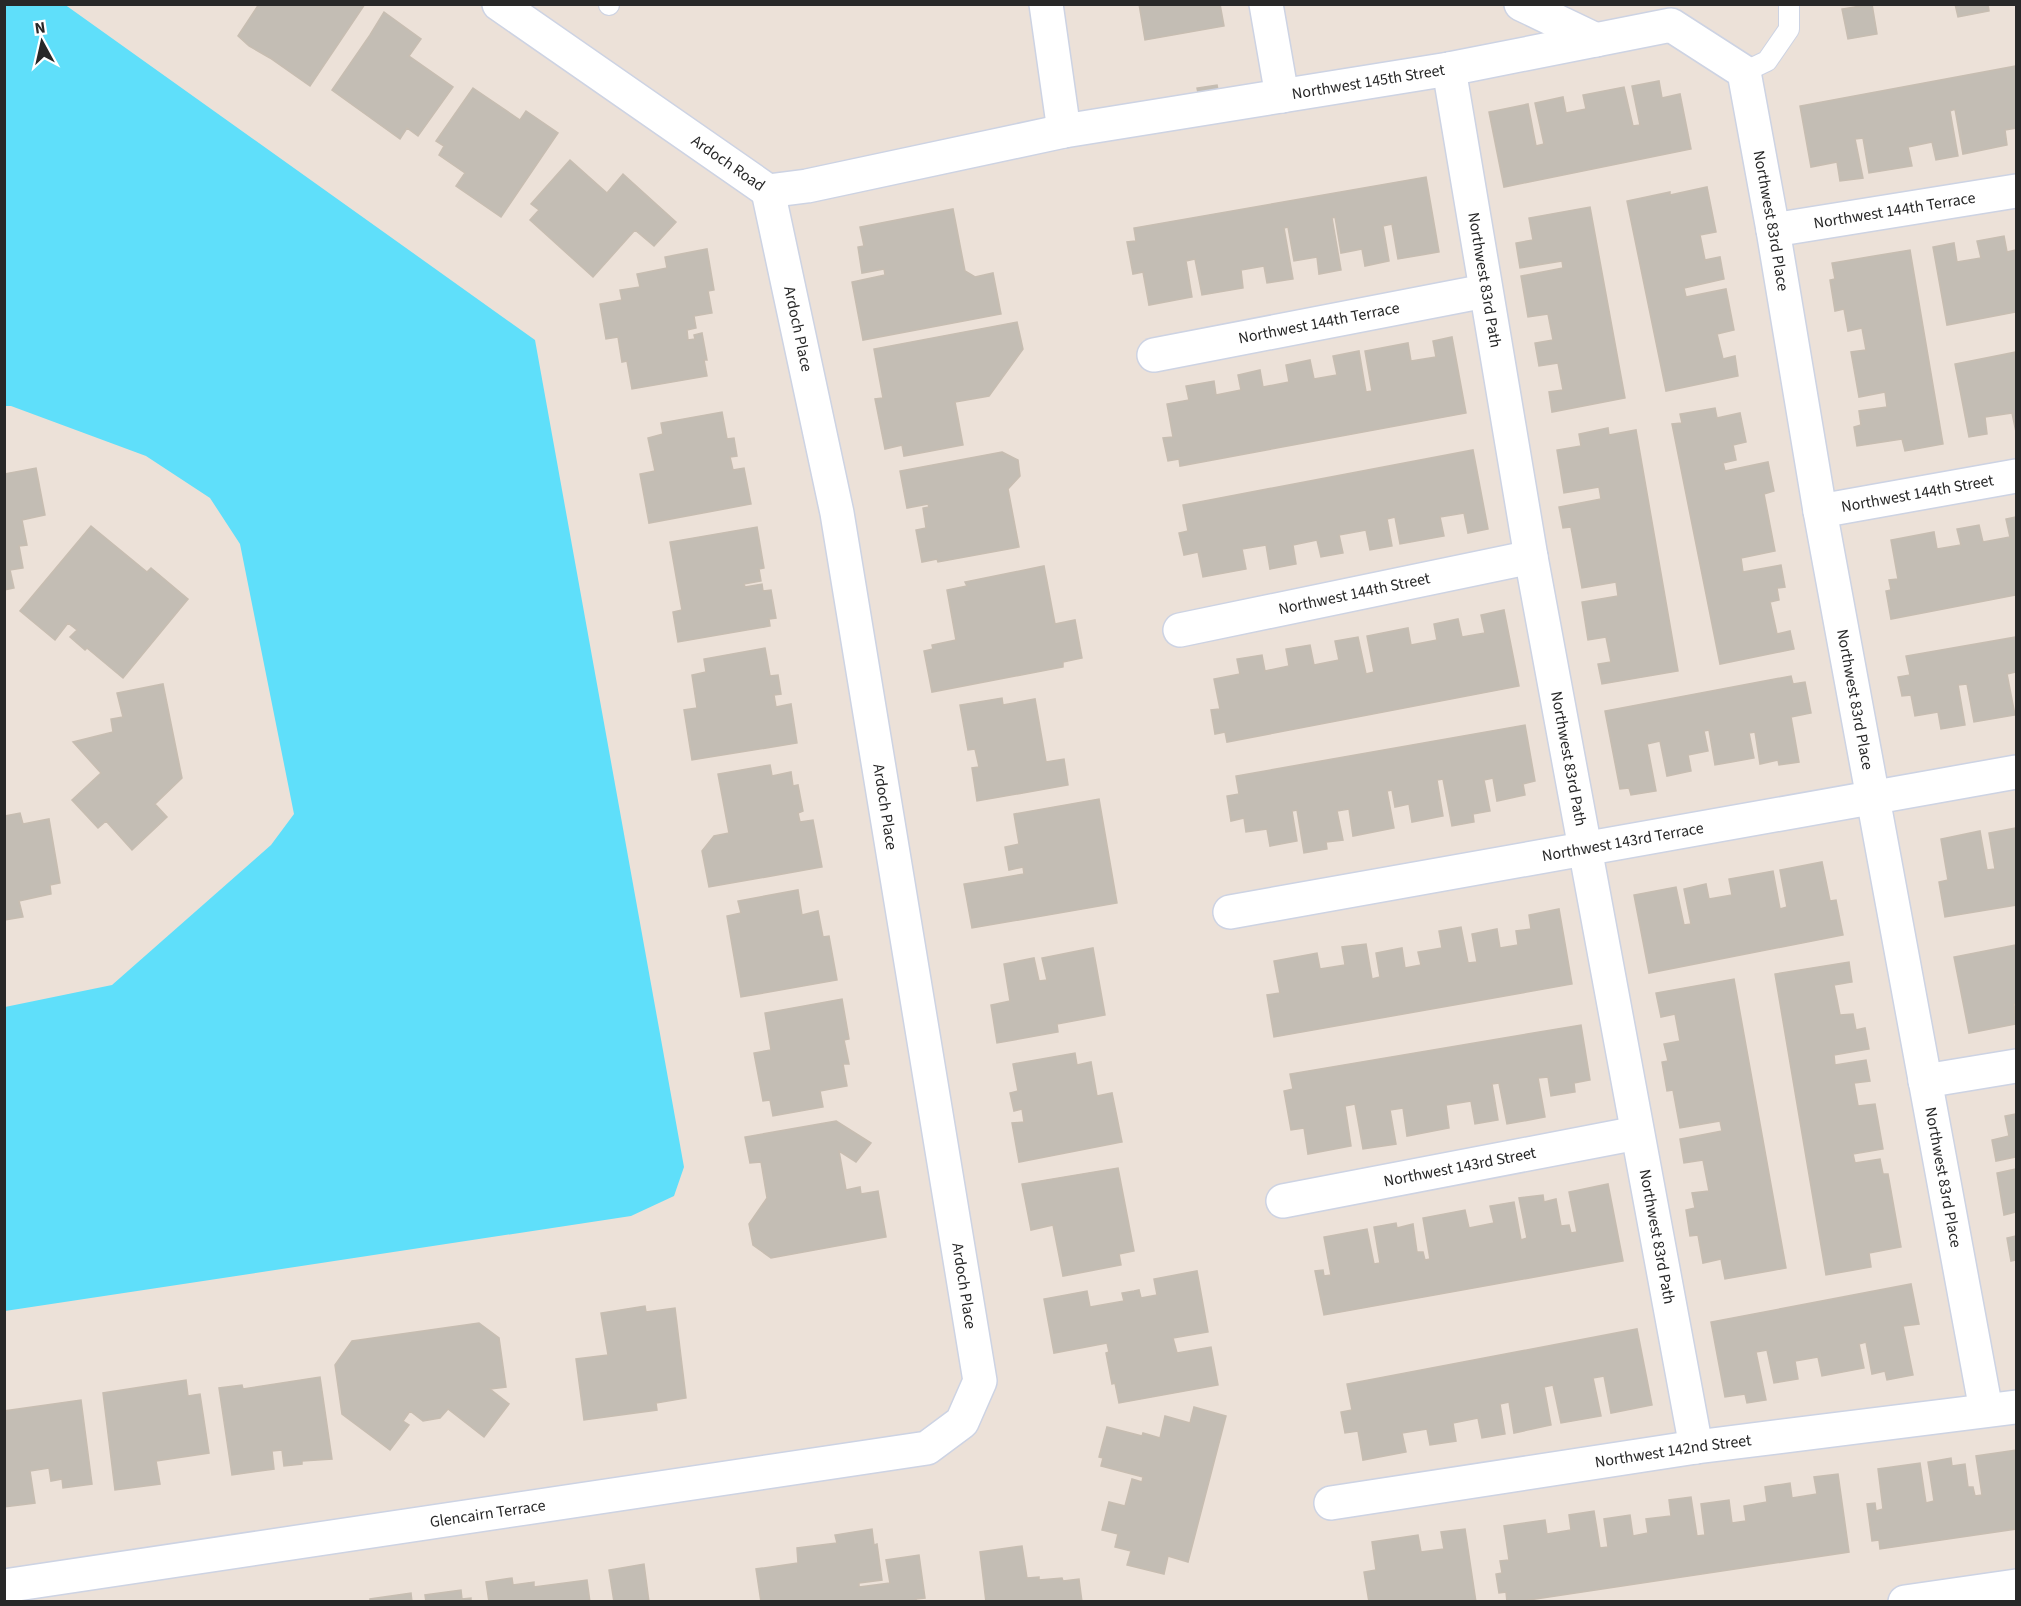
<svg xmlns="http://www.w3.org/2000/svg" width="2021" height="1606" viewBox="0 0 2021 1606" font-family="'Source Sans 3',sans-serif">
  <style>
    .water { fill: #5fdffa }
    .building { fill: #c3bdb4; stroke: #c7bdb1; stroke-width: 1.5 }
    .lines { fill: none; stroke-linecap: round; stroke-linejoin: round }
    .lane-casing { stroke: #cdd3e3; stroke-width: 22 }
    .street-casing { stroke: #cdd3e3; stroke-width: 36 }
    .secondary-casing { stroke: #cdd3e3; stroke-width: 36 }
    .lane { stroke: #fff; stroke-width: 20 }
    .street { stroke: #fff; stroke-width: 33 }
    .secondary { stroke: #fff; stroke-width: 33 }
    .labels { text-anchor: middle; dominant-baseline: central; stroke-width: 4.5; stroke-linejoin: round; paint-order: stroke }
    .street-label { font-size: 16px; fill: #282828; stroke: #fff }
  </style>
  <rect width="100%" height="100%" fill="#ece1d8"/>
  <path class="water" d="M64,4L535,340L684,1167L674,1196L631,1216L5,1311V1007L112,985L271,845L294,814L240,544L210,498L146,456L11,406H5V5Z"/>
  <path class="building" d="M259,4H317L319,6L320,4H365L310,86L270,58L249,46L238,36Z
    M1139,4H1220L1224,26L1145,40Z
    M1872,4L1877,34L1848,39L1842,9Z
    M1955,4H1988L1989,11L1958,17Z
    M384,12L421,39L409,56L453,87L418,136L407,128L400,139L332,90L370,35Z
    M2016,66V128L2005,130L2007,145L1963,154L1955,109L1950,111L1958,156L1936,160L1932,142L1908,147L1912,166L1869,173L1863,138L1855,139L1863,178L1840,181L1837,162L1811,167L1800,106Z
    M1659,81L1662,98L1680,94L1691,149L1504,187L1489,112L1528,104L1536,146L1544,144L1535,103L1563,97L1566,113L1586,109L1583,95L1624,87L1633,126L1640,125L1632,86Z
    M1217,85L1221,104L1201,107L1197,88Z
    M473,88L520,120L526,111L558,133L501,217L456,186L465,173L439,155L444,146L436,141Z
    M570,160L607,193L623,174L676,222L654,246L635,230L593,277L530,220L539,210L531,204Z
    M1426,177L1439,252L1398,259L1392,224L1383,226L1389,261L1365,266L1362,249L1341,253L1335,217L1332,218L1341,270L1319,274L1317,257L1294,261L1288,227L1284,228L1293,279L1267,283L1264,266L1241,270L1243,288L1202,295L1195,259L1186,261L1192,297L1149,305L1143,272L1133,274L1127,242L1136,241L1134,228Z
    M1707,187L1716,232L1700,235L1705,260L1720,257L1724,279L1684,288L1686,297L1726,289L1734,330L1717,334L1723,359L1735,356L1738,376L1666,391L1627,201L1670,192V195Z
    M1590,207L1625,398L1552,412L1549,392L1563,390L1558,363L1539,366L1535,343L1553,340L1548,314L1528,317L1521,276L1563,268L1562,261L1520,268L1516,243L1533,240L1529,218Z
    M953,209L965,271L975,277L993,273L1001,314L863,340L852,282L885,275L884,269L862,273L858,247L864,246L860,227Z
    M2004,236L2007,252L2016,250V312L1947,325L1933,247L1954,243L1957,262L1981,258L1977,241Z
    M707,249L714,290L708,291L712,313L694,316L696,328L687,330L688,340L695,339L694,335L702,333L707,360H704L707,376L632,389L627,361L622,362L618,337L606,339L600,304L622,300L620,290L640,287L637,274L667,268L665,257Z
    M1910,250L1943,444L1905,451L1902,439L1857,446L1854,427L1861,425L1859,411L1887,407L1885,392L1859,397L1851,352L1866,350L1862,328L1848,331L1844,309L1835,311L1830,280L1835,279L1832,263Z
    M1017,322L1023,349L989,396L955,402L963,445L904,456L902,445L885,449L875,399L883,398L874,349Z
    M1452,337L1466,413L1180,466L1179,459L1168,461L1163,438L1173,437L1167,404L1189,400L1186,386L1214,381L1216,395L1241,390L1238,375L1260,370L1263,387L1289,382L1286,365L1310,360L1314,379L1337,375L1333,356L1359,351L1366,392L1372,391L1365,351L1408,343L1411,361L1436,357L1433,341Z
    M2016,352V432L2012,413L1985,417L1987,434L1969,437L1955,364Z
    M1715,408L1717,418L1740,413L1746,442L1733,445L1736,460L1723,463L1725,471L1768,462L1774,491L1764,494L1775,551L1741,558L1743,572L1781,565L1785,587L1777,588L1779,600L1770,602L1777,634L1790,631L1794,649L1720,664L1672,424L1682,423L1680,414Z
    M722,412L727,439L734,438L737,456L730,457L733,470L744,468L751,504L649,523L640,474L655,471L648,438L663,434L661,423Z
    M1608,428L1609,435L1636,430L1678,671L1602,684L1598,664L1611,662L1606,637L1588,640L1582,602L1618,596L1616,582L1582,588L1571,527L1563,528L1559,507L1601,499L1599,487L1564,493L1557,450L1581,446L1579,434Z
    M1473,450L1488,529L1468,533L1464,513L1440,517L1444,536L1400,544L1395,517L1387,519L1392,546L1370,550L1366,530L1339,535L1343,553L1321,557L1317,540L1293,545L1296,564L1270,569L1266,545L1242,549L1246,569L1203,577L1198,552L1184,555L1179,533L1188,531L1183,505Z
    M1002,452L1018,460L1020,476L1008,489L1019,547L938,562L937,559L922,562L916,530L926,528L923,508L929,507L928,504L907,508L900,471Z
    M36,468L45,515L22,520L27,545L19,546L23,568L10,570L14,588L4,590V474Z
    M2016,517V595L1891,619L1886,591L1891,590L1889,580L1898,579L1891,540L1934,532L1937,549L1961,545L1957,529L1979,525L1983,542L2010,537L2006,519Z
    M91,526L147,572L151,568L188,599L123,678L87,648L85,650L70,637L77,630L68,623L55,640L20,611Z
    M757,527L764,568L759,569L761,581L744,584L745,587L762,584L763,591L771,590L776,618L769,619L770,626L678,642L673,612L682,610L670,542Z
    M1044,566L1055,624L1075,620L1082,658L1063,662V667L932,692L924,651L933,649L932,645L956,640L947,590L967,586L965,582Z
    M1504,610L1519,686L1227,742L1225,732L1215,734L1211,710L1220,709L1214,679L1240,674L1237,659L1262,655L1265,671L1289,666L1286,649L1310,645L1314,665L1339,660L1335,641L1358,637L1366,674L1374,672L1367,636L1408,628L1411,645L1437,640L1434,624L1458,619L1462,637L1485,633L1481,615Z
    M2016,637V672L2007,674L2015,715L1974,722L1967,684L1958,685L1965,725L1941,729L1938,712L1915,716L1911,695L1902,696L1898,677L1910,675L1906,656Z
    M765,648L770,676L778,675L781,694L774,695L776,707L791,704L797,743L692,760L684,710L697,708L692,675L706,672L704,659Z
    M1791,676L1793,684L1805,682L1811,713L1791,717L1799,762L1779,765L1778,760L1760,764L1755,732L1749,733L1754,758L1715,765L1709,730L1704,731L1708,751L1688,755L1691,771L1667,776L1660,741L1647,744L1656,791L1631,795L1629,788L1620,789L1605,711Z
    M163,684L182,778L155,804L167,817L132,850L106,821L98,828L72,800L101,773L73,742L113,732L111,719L123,717L117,693Z
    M1002,698L1003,705L1035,699L1046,762L1064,759L1068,785L977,801L972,768L979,767L975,749L968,750L960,705Z
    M1525,725L1535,781L1523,784L1525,795L1497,801L1493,778L1484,780L1490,811L1473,814L1474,822L1452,826L1443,779L1437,780L1443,816L1412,822L1409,804L1395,807L1392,790L1387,791L1394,828L1353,836L1349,809L1337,811L1343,840L1326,842L1327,849L1304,853L1297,810L1292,811L1297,841L1270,846L1267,829L1246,832L1244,818L1231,821L1227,796L1239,794L1236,776Z
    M770,765L772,776L791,772L793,786L798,785L803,811L798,813L800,822L813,820L822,867L709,887L702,851L714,836L729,833L718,774Z
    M1099,799L1117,903L972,928L964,884L1024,874L1023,867L1009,870L1005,847L1019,844L1014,814Z
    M20,813L23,824L49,819L60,883L50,885L51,894L19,901L23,917L4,920V816Z
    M2016,828V905L1945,917L1939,882L1948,880L1941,839L1980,831L1987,870L1995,869L1989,833Z
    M1822,862L1830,901L1836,900L1843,935L1649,973L1634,895L1676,887L1684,925L1691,924L1684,889L1706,884L1709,899L1732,895L1729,879L1773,871L1780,909L1787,907L1780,870Z
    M798,890L802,915L818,911L823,937L829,936L837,980L741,997L727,916L741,913L738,901Z
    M1559,909L1572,984L1274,1037L1267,995L1280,993L1274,961L1317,953L1320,969L1345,965L1342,947L1366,944L1372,979L1380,977L1376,953L1402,948L1405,968L1421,965L1418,952L1442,948L1439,931L1461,927L1468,963L1477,962L1472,934L1497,929L1500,948L1518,945L1516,931L1531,929L1529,915Z
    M2016,945V1003L2014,1004L2016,1024L1969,1033L1954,957Z
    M1093,948L1105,1015L1057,1024L1058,1032L997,1043L991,1005L1010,1001L1004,964L1034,958L1039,981L1047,980L1042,958Z
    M1849,962L1852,982L1834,985L1840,1015L1853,1014L1856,1030L1865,1028L1869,1049L1834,1055L1835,1065L1866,1060L1870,1081L1854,1083L1858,1106L1875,1104L1883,1149L1853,1154L1855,1163L1880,1159L1883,1174H1888L1901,1247L1869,1253L1871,1267L1826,1275L1775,974Z
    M1734,979L1786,1268L1725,1279L1721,1259L1703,1263L1698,1235L1690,1236L1686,1210L1695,1208L1692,1193L1709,1191L1703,1160L1684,1163L1680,1139L1722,1131L1720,1121L1680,1128L1673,1090L1667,1091L1662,1062L1668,1061L1664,1044L1680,1041L1675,1014L1661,1017L1656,993Z
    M842,999L849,1039L844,1040L849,1064H843L847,1086L820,1091L823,1107L773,1116L770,1100L763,1101L754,1053L771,1050L765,1013Z
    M1581,1025L1590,1080L1574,1083L1575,1092L1551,1096L1548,1077L1538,1078L1545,1117L1507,1124L1499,1083L1492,1084L1498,1120L1475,1124L1471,1101L1446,1105L1449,1128L1407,1136L1403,1108L1390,1110L1396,1144L1363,1149L1355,1104L1345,1106L1351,1146L1308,1154L1304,1128L1291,1130L1284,1091L1293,1089L1290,1074Z
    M1075,1053L1077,1065L1091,1062L1097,1096L1112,1093L1122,1142L1019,1162L1012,1123L1024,1122L1022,1109L1014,1111L1010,1093L1018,1091L1013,1064Z
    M2016,1114V1157L1996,1161L1992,1140L2009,1136L2005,1116Z
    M836,1121L871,1143L856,1162L839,1151L846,1190L860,1187L861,1194L878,1191L886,1237L771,1258L753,1245L749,1224L767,1198L761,1162L750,1163L745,1137Z
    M1118,1168L1134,1251L1119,1254L1121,1265L1063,1276L1053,1225L1031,1230L1022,1184Z
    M2016,1169V1212L2004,1215L1997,1173Z
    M1608,1184L1623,1261L1324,1315L1315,1271L1323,1270L1324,1276L1331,1275L1324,1237L1367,1229L1374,1264L1380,1263L1374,1227L1396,1223L1397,1228L1413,1224L1417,1252H1423L1425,1260L1430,1259L1423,1218L1465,1210L1469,1228L1494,1223L1490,1206L1514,1202L1521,1240L1527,1238L1519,1198L1543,1195L1544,1202L1556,1199L1561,1226L1569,1225L1571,1233L1577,1232L1569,1192Z
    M2016,1236V1260L2011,1261L2007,1238Z
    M1197,1271L1208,1332L1173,1338L1177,1353L1211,1347L1218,1385L1119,1403L1115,1383L1112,1384L1106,1353L1109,1352L1107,1343L1054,1353L1044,1299L1087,1291L1090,1307L1124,1301L1122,1293L1134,1291L1139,1290L1141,1298L1157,1295L1154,1279Z
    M1911,1284L1919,1324L1903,1326L1913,1375L1887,1380L1885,1371L1872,1374L1866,1342L1859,1344L1864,1368L1822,1376L1818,1357L1795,1361L1798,1379L1774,1383L1767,1350L1756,1352L1766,1400L1747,1403L1745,1394L1725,1397L1711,1322Z
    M645,1306L646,1312L675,1308L686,1398L656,1403L657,1410L584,1420L576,1359L608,1355L601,1313Z
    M479,1323L499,1338L506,1387L490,1389L509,1404L484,1437L448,1409L440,1418L423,1421L410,1411L403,1421L409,1425L390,1450L342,1414L335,1365L352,1341Z
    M1637,1329L1652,1405L1611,1413L1604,1376L1593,1378L1601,1416L1561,1423L1553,1385L1544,1387L1551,1425L1514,1433L1509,1402L1500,1404L1505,1434L1482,1438L1478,1418L1453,1423L1456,1441L1430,1445L1427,1429L1402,1433L1406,1452L1363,1460L1358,1431L1345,1433L1341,1412L1352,1410L1347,1384Z
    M320,1377L332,1459L302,1461V1464L284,1466L282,1450L272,1451L274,1469L232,1475L219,1388L242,1385L243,1389Z
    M186,1380L188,1396L200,1394L209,1453L156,1461L160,1484L115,1490L103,1393Z
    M81,1400L92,1484L63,1488L62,1479L51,1481L49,1468L30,1471L35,1503L4,1507V1411Z
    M1194,1407L1226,1416L1188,1562L1168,1556L1164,1574L1127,1565L1131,1551L1115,1547L1118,1534L1102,1530L1109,1502L1125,1506L1132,1479L1142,1482L1143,1477L1101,1466L1103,1458L1099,1457L1107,1427L1142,1436L1143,1433L1160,1438L1165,1416L1190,1423Z
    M2016,1450V1529L1880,1549L1879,1540L1872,1541L1867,1504L1875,1503L1876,1511L1883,1509L1878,1469L1920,1463L1926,1503L1934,1501L1928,1462L1951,1458L1952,1466L1965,1464L1968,1487H1973L1975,1496L1982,1495L1976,1456Z
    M1838,1474L1849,1552L1516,1602H1507L1506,1592L1499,1593L1496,1574L1502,1573L1500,1561L1509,1560L1504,1526L1545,1520L1547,1534L1571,1530L1569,1515L1594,1511L1600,1548L1608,1547L1604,1519L1630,1515L1633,1536L1648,1533L1646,1519L1671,1516L1669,1500L1691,1497L1697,1536L1705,1535L1701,1504L1729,1500L1732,1523L1746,1521L1744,1506L1767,1502L1765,1487L1790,1483L1792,1498L1817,1494L1814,1477Z
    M872,1529L874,1545L877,1544L882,1580L859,1583V1587L890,1583L886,1560L919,1555L925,1598L916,1599L917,1602H761L756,1569L798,1563L797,1548L837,1543L835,1535Z
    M1465,1529L1476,1602H1369L1364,1572L1376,1570L1372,1542L1418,1535L1421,1552L1444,1549L1441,1532Z
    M1022,1546L1027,1578L1039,1577V1580L1062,1578L1063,1581L1079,1579L1082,1602H986L980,1552Z
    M644,1564L649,1602H614L609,1570Z
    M512,1578L513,1585L534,1582V1587L587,1580L590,1602H489L486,1582Z
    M461,1590L462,1599L471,1598V1602H426L425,1595Z
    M411,1593L412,1602H370V1599Z"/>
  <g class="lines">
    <defs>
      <path id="lane" d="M609,4V5
        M1744,72L1767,61L1789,29V4"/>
      <g id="street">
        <path id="s1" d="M499,4L768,191L807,186L1064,131L1449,69L1671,25L1744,72L1773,230L1820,511L1986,1410"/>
        <path d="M1046,4L1064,131"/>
        <path d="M1266,4L1282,96"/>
        <path d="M1521,4L1596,40"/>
        <path id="s2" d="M1449,69L1531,557L1696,1447"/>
        <path id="s3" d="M1773,230L2016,191"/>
        <path id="s4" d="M1154,355L1485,291"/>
        <path id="s5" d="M1820,511L2016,476"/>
        <path id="s6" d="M1180,630L1531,557"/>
        <path id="s7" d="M1230,912L2016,772"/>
        <path d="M1925,1081L2016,1066"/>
        <path id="s8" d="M1283,1201L1637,1133"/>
        <path id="s9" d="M1331,1503L1696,1447L2016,1407"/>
        <path id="s10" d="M4,1586L927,1448L962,1422L980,1381L837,513L768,191"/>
      </g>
      <path id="secondary" d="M1905,1602L2016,1586"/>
    </defs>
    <use href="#lane" class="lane-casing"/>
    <use href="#street" class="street-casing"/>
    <use href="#secondary" class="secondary-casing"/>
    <use href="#lane" class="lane"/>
    <use href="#street" class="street"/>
    <use href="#secondary" class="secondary"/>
  </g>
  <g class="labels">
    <g class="street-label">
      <text stroke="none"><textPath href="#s1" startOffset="938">Northwest 145th Street</textPath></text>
      <text stroke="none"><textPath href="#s1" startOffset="279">Ardoch Road</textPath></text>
      <text stroke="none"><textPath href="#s3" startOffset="123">Northwest 144th Terrace</textPath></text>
      <text stroke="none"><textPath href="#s1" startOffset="1484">Northwest 83rd Place</textPath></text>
      <text stroke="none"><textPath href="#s2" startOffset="214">Northwest 83rd Path</textPath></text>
      <text stroke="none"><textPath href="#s4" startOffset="168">Northwest 144th Terrace</textPath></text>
      <text transform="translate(798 329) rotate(78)">Ardoch Place</text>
      <text stroke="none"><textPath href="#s5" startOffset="99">Northwest 144th Street</textPath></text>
      <text stroke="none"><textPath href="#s6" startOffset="178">Northwest 144th Street</textPath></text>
      <text stroke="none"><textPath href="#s1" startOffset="1970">Northwest 83rd Place</textPath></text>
      <text stroke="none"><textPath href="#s2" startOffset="700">Northwest 83rd Path</textPath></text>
      <text transform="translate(885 807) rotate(81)">Ardoch Place</text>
      <text stroke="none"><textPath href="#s7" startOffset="399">Northwest 143rd Terrace</textPath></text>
      <text stroke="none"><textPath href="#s8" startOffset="180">Northwest 143rd Street</textPath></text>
      <text stroke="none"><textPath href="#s1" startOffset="2456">Northwest 83rd Place</textPath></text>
      <text stroke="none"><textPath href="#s2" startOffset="1186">Northwest 83rd Path</textPath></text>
      <text transform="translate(964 1286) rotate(81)">Ardoch Place</text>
      <text stroke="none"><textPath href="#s9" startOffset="346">Northwest 142nd Street</textPath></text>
      <text stroke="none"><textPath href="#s10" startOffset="489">Glencairn Terrace</textPath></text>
    </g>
  </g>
  <rect width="2021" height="1606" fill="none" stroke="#282828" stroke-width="12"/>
  <g transform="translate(42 42) rotate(352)" stroke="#ffffff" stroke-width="4.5" paint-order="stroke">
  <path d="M0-4.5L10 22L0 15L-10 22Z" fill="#282828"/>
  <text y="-9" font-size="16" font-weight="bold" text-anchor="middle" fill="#282828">N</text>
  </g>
</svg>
